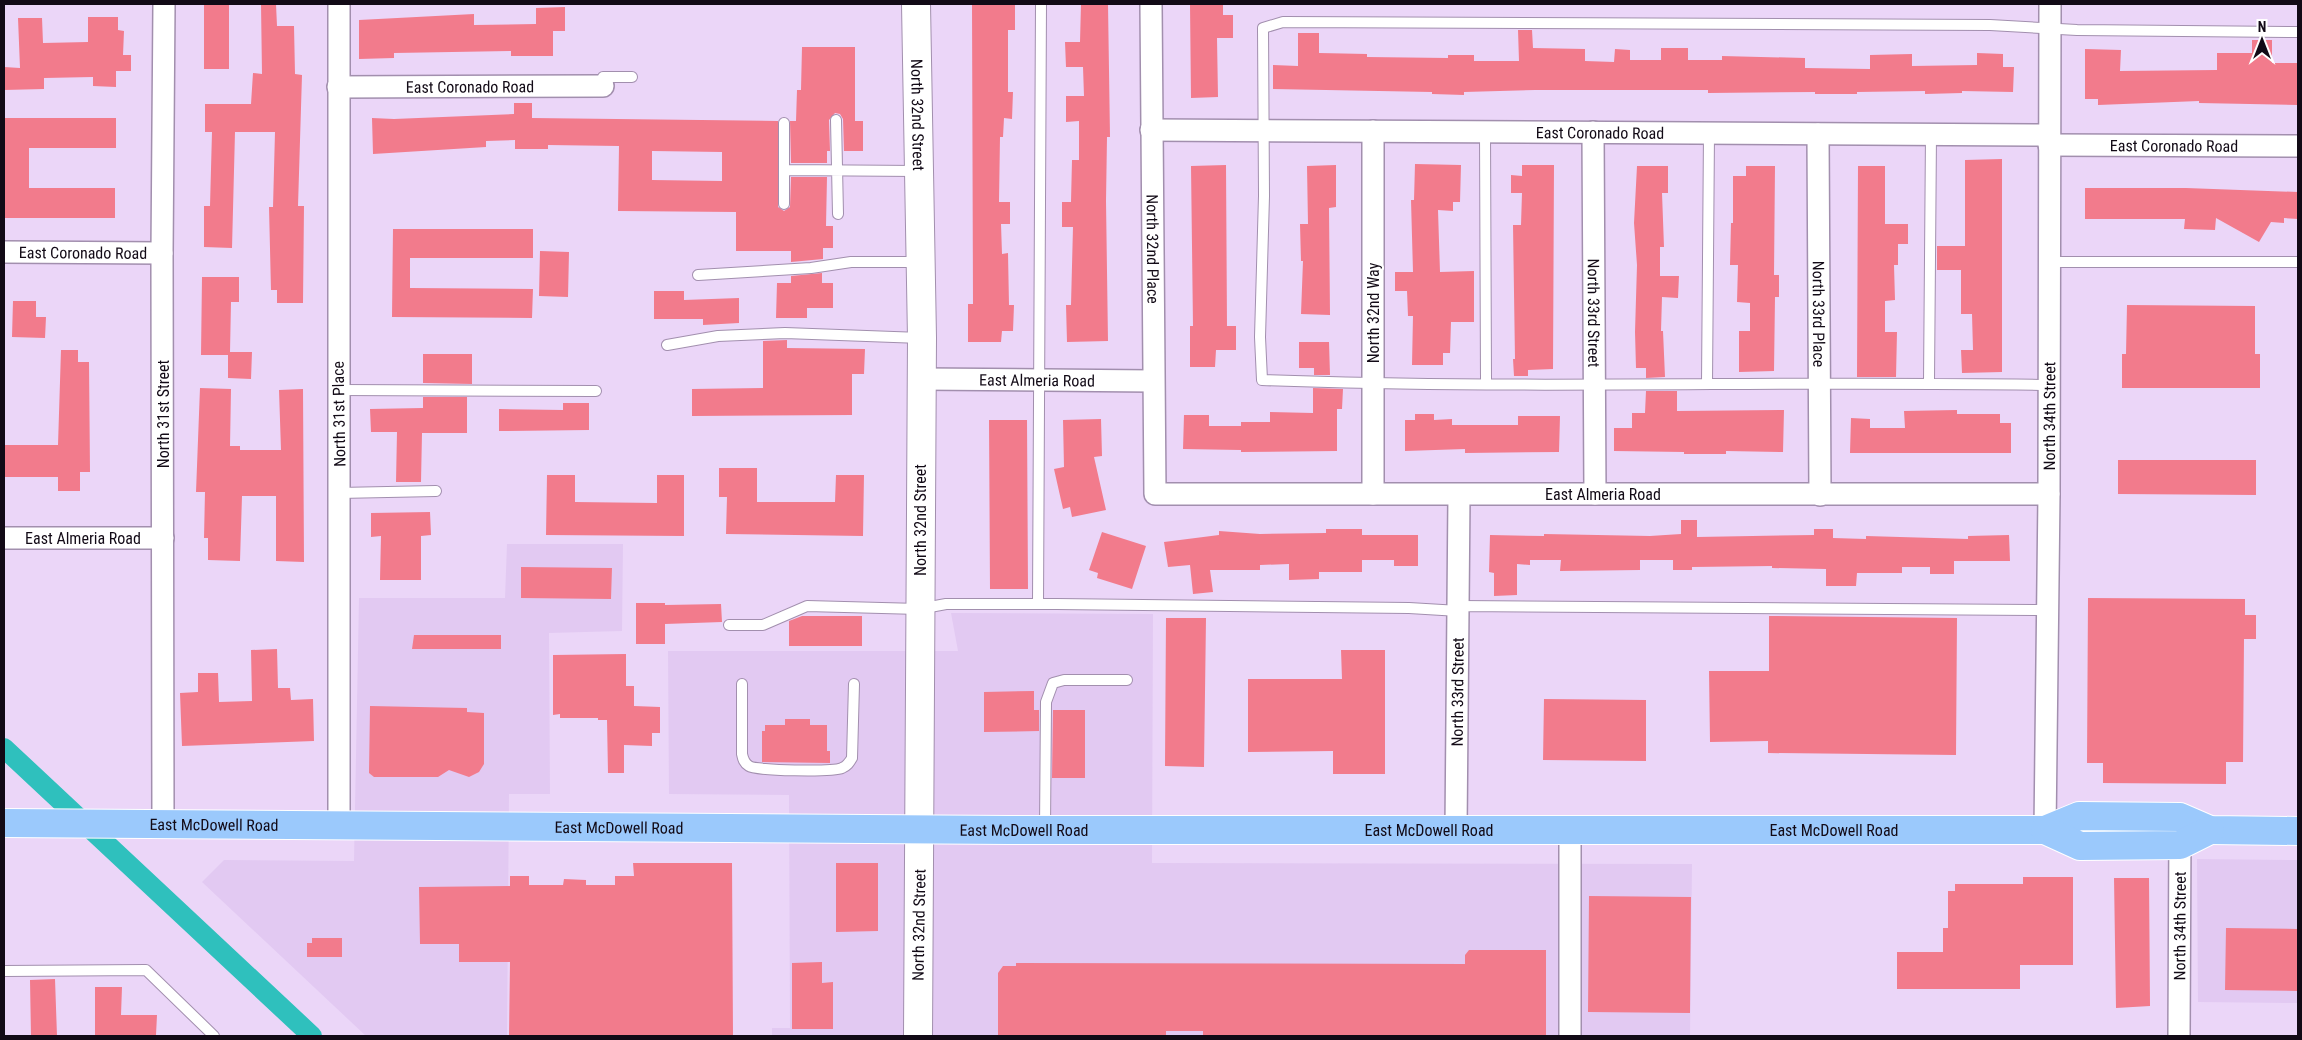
<svg xmlns="http://www.w3.org/2000/svg" width="2302" height="1040" viewBox="0 0 2302 1040" font-family="'Roboto Condensed',sans-serif">
  <style>
    .built { fill: #e2c9f2 }
    .lines { fill: none; stroke-linecap: round; stroke-linejoin: round }
    .canal { stroke: #2fc0bd; stroke-width: 20 }
    .building { fill: #f27b8c; fill-rule: evenodd }
    .service-casing { stroke: #a28fae; stroke-width: 12 }
    .minor-casing { stroke: #a28fae; stroke-width: 24 }
    .secondary-casing { stroke: #a28fae; stroke-width: 30 }
    .primary-casing { stroke: #fff; stroke-width: 30 }
    .service { stroke: #fff; stroke-width: 10 }
    .minor { stroke: #fff; stroke-width: 21 }
    .secondary { stroke: #fff; stroke-width: 28 }
    .primary { stroke: #9bc9fc; stroke-width: 28 }
    .labels { text-anchor: middle; dominant-baseline: central; stroke-width: 4; stroke-linejoin: round; paint-order: stroke }
    .street-label { font-size: 16px; fill: #120a16; stroke: #fff }
  </style>
  <rect width="100%" height="100%" fill="#ebd6f8"/>
  <path class="built" d="M507,544H623L622,631L549,633L550,794H509L507,1036H366L202,882L224,860L354,861L359,598H505Z
    M951,613L1153,614L1152,863L1692,864L1690,1036H772V1028H790L789,795L669,794L668,651H958Z
    M2197,859L2298,860V1003L2198,1002Z"/>
  <g class="lines">
    <path class="canal" d="M4,748L312,1036"/>
  </g>
  <path class="building" d="M204,4H229V69H204Z
    M261,4H276L277,26H294L295,74L302,75L298,206H304L303,303H277V290H271L269,207H273L275,132H235L232,248L204,247V206H210L212,132H205V104H251L253,73L262,74Z
    M972,4H1015V30H1008V92H1013L1012,119L1004,118L1003,137H1000L999,202H1010V224H1001L1002,254L1008,253L1009,305H1014L1013,331H1002L1001,342H968V304H973Z
    M1081,4H1108L1110,137H1107L1106,201L1108,341L1067,342L1066,305H1071L1073,227H1062V202H1071L1072,160H1079V121L1066,122V96H1084L1083,67H1066L1065,42H1080Z
    M1190,4H1223V15H1233V38H1217L1218,97L1191,98Z
    M565,7V31H553V56H511V51L394,53V58L359,59V20L474,14V25L536,24V8Z
    M88,17H118V30L124,31L123,55H131V71H116V87L93,86V77L44,78V89L4,90V67L20,68L18,18H42L43,43L88,42Z
    M1518,30H1532L1533,48L1585,49V61L1614,62L1615,49L1630,50V60H1661V48H1688V60H1722V56L1805,58V68L1870,69V55L1912,54V66L1977,65V53L2003,54V67H2014L2013,92L1962,91V93L1925,94V91L1857,92V94H1815V92L1708,93V90H1535L1464,92V95L1432,94V92L1273,89V65L1298,66V33H1319V53L1367,54V57L1448,58V55H1474V61H1519Z
    M2252,40H2272V63H2298V105L2199,103V101L2098,105V99H2085V49L2121,50L2120,71L2217,70V53H2252Z
    M802,47H855V121H863V151H844L843,119L840,114L835,113L829,120L830,151H827V163H791L790,121H796L797,90H801Z
    M514,103H532V118L778,121V207L784,211L790,207L791,177H827L826,226H833V248H823V259L791,262V251H736V212L618,211L619,146L548,145V149H515V140L486,141V147L373,154L372,118L394,119L514,114ZM652,151L722,152V181L652,180Z
    M4,118H116V148H29V188H115V218H4Z
    M2002,159V372L1962,373L1961,350H1973L1972,314H1961V270H1937V246H1965V160Z
    M1415,164L1461,165L1460,202H1453V211L1438,210L1440,272L1474,271V322H1451L1450,353H1443V365H1412L1413,316H1408L1407,291H1395V272H1413L1411,200H1414Z
    M1226,165L1227,326H1236V350H1216L1215,367H1190V326H1193L1191,166Z
    M1336,165V207L1329,208L1330,315L1301,314L1303,261H1301L1300,224H1308L1307,166Z
    M1522,165H1554L1553,369L1528,370V376H1514L1513,359H1515L1513,225H1521L1522,193H1511V175L1522,176Z
    M1637,166H1668V193H1662L1664,247H1660V276H1679L1678,298L1662,297L1661,331H1663L1665,377L1646,378V368H1636L1635,332L1637,265L1634,223Z
    M1746,166H1775L1774,275H1779V297H1775L1774,371L1739,372V331H1750V303L1737,302L1738,265H1730L1731,223H1733V176H1746Z
    M1858,166H1885V224H1908V244H1898V265H1894L1895,300L1885,301V332H1897L1896,377H1857Z
    M2085,188H2186L2298,192V219L2284,218V223L2271,222L2259,242L2216,218L2215,230L2184,229L2185,219H2085Z
    M393,229H533V258H410V288L533,289L532,318L392,317Z
    M540,251L569,252L568,297L539,296Z
    M822,273V283H833V308H807V318H776L777,283H791V276Z
    M202,277H239V302H231L230,352H252L251,379L228,378V355H201Z
    M654,291H684V300L739,298V323L703,325V319H654Z
    M13,301H36V317H46L45,338L12,337Z
    M2127,305L2255,306V354H2260V388H2122V354H2126Z
    M787,340V348L865,349L864,374H852V415L692,416V389L763,388V341Z
    M1299,342H1329L1330,375H1314V368H1299Z
    M61,350H78V362H89L90,472H80V491H58V477H4V445H58Z
    M423,354H472V384L423,383Z
    M200,388L231,389L230,446H240V450H281L279,390L303,389L304,562L276,561V496H242L240,561L208,560V538H204L205,492H196Z
    M1313,388L1343,389L1342,409H1337V451L1241,452V450L1183,449L1184,415H1209V426H1241V422H1270V412L1313,413Z
    M1646,391H1677V411L1784,410L1783,452L1726,451V454H1684V452L1614,451V428H1632V413H1645Z
    M423,397H467V433H422L421,482H396L397,432H371L370,409L423,408Z
    M563,403H589V430L499,431V409L563,410Z
    M1957,410V414H2000V423H2011V453H1850L1851,418L1870,419V428H1905L1904,411Z
    M1415,414H1434V420L1452,419V425H1518V416H1560L1559,452L1465,453V449L1405,451V420H1415Z
    M1101,419L1102,456L1094,457L1106,510L1072,517L1070,507L1063,509L1054,469L1064,467L1063,420Z
    M989,420H1027L1028,589H990Z
    M2118,460H2256V495L2118,494Z
    M719,468H757V502H835L836,475H864L863,536L726,534L727,497H719Z
    M547,475H575V502L657,503V475H684V536L546,535Z
    M430,512L431,535L421,536V580H380L381,536L371,537V513Z
    M1681,520H1697V537L1814,535V529H1833V538L1866,539V536L1968,539V536L2009,535L2010,561H1954V574H1930V567H1902V573H1857L1856,586H1826V569L1772,568V566L1692,567V570H1673V560H1640V570L1560,571L1561,560H1530V565L1517,564V595L1494,596V573L1489,572L1490,535L1544,536V534L1650,536L1681,534Z
    M1326,529H1362V535H1418V566H1394V560H1362V572H1319V579L1289,580V564L1260,565V570H1210L1213,592L1193,594L1190,565L1168,567L1164,542L1219,535V531L1260,534L1326,533Z
    M1102,532L1146,546L1132,589L1097,578L1098,573L1089,570Z
    M521,567L612,568L611,599L521,598Z
    M2088,598L2245,599V615H2256V639H2244L2243,762H2226V784L2103,783V763H2087Z
    M636,603H665V605L721,604L722,622L665,624V644H636Z
    M802,616H862V646H789V621Z
    M1769,616L1957,618L1956,755L1768,753V741L1710,742L1709,671H1769Z
    M1166,618H1206L1204,767L1165,766Z
    M414,635H501V649H412Z
    M277,649L278,688H290L291,700L313,699L314,741L182,746L180,693L198,692V673H218L219,702L252,701L251,650Z
    M1341,650H1385V774H1333V751L1248,752V679H1342Z
    M626,654V686H634V706L660,707V733H652V746L624,745V773H608L607,720H598V718H560V714L553,715V655Z
    M1034,691V710H1039V731L984,732V692Z
    M1544,699L1646,700V761L1543,760Z
    M370,706L467,708V712L484,713V764L479,772L469,777L449,770L438,777H374L369,773Z
    M1053,710H1085V778H1052Z
    M785,719H810V725H827V751H830V763L762,762V731H765V725H785Z
    M633,863H732L733,1036H509L510,962H459V944H420L419,887L510,886V876H529V885H563L564,879L586,880V885H615V876H634Z
    M836,863H878V931L836,932Z
    M2023,877H2073V965H2020V989H1897V952H1943V928H1948V891H1955V884H2023Z
    M2114,878H2149L2150,1006L2116,1008Z
    M1589,896L1691,897L1690,1013L1588,1012Z
    M2226,928L2298,929V991L2225,990Z
    M312,938H342V957H307V943H312Z
    M1469,950H1546V1036H1203V1031H1166V1036H998V973L1003,966H1016V963L1465,964V955Z
    M822,962V983L833,982V1029H792V963Z
    M55,979L57,1036H31L30,980Z
    M95,987H122L121,1015H157L156,1035L95,1036Z"/>
  <g class="lines">
    <defs>
      <path id="service" d="M603,85V77H632
        M836,120L838,214
        M784,123V204
        M1485,132L1486,383
        M784,170L918,171
        M2050,262H2298
        M698,275L811,268L851,262H919
        M667,345L718,336L785,333L921,338
        M1929,382L1931,134
        M1707,384L1709,133
        M2049,385C1787,380 1524,390 1262,380L1260,337L1264,196L1263,28L1283,22L1990,25L2077,30L2298,32
        M339,390L596,391
        M339,493L436,491
        M1038,604L1041,4
        M1459,606L2048,610
        M729,625H763L807,606L919,609L946,604H1057L1409,608L1459,611
        M742,684V754C743,759 744,763 749,766C756,771 833,772 842,768C847,766 849,763 852,758L854,684
        M1045,829L1046,702L1053,683L1064,680H1127
        M4,971L146,970L214,1036"/>
      <g id="minor">
        <path id="s1" d="M1151,4L1155,494H2049"/>
        <path id="s2" d="M338,87L603,86"/>
        <path id="s3" d="M1151,130L2049,135"/>
        <path id="s4" d="M1593,132L1595,494"/>
        <path id="s5" d="M1818,134L1820,495"/>
        <path id="s6" d="M2049,145L2298,146"/>
        <path id="s7" d="M4,252L162,253"/>
        <path id="s8" d="M921,379L1153,381"/>
        <path d="M1373,494V131"/>
        <path id="s9" d="M4,538H163"/>
        <path d="M163,824L162,253L164,4"/>
        <path d="M339,824V4"/>
        <path id="s10" d="M1456,830L1459,495"/>
        <path d="M1570,830V1036"/>
        <path id="s11" d="M2045,830L2049,494L2050,4"/>
        <path id="s12" d="M2179,1036L2180,829"/>
      </g>
      <g id="secondary">
        <path id="s13" d="M916,4L922,338L918,1036"/>
      </g>
      <g id="primary">
        <path id="s14" d="M4,823L1009,830H2045L2079,816L2180,817L2210,830L2298,831"/>
        <path d="M2045,830L2080,846L2180,845L2210,830"/>
      </g>
    </defs>
    <use href="#service" class="service-casing"/>
    <use href="#minor" class="minor-casing"/>
    <use href="#secondary" class="secondary-casing"/>
    <use href="#primary" class="primary-casing"/>
    <use href="#service" class="service"/>
    <use href="#minor" class="minor"/>
    <use href="#secondary" class="secondary"/>
    <use href="#primary" class="primary"/>
  </g>
  <g class="labels">
    <g class="street-label">
      <text stroke="none"><textPath href="#s2" startOffset="132">East Coronado Road</textPath></text>
      <text stroke="none"><textPath href="#s13" startOffset="111">North 32nd Street</textPath></text>
      <text stroke="none"><textPath href="#s3" startOffset="449">East Coronado Road</textPath></text>
      <text stroke="none"><textPath href="#s6" startOffset="125">East Coronado Road</textPath></text>
      <text stroke="none"><textPath href="#s1" startOffset="245">North 32nd Place</textPath></text>
      <text stroke="none"><textPath href="#s7" startOffset="79">East Coronado Road</textPath></text>
      <text transform="translate(1373 313) rotate(-90)">North 32nd Way</text>
      <text stroke="none"><textPath href="#s4" startOffset="181">North 33rd Street</textPath></text>
      <text stroke="none"><textPath href="#s5" startOffset="180">North 33rd Place</textPath></text>
      <text stroke="none"><textPath href="#s8" startOffset="116">East Almeria Road</textPath></text>
      <text transform="translate(163 414) rotate(-90)">North 31st Street</text>
      <text transform="translate(339 414) rotate(-91)">North 31st Place</text>
      <text stroke="none"><textPath href="#s11" startOffset="414">North 34th Street</textPath></text>
      <text stroke="none"><textPath href="#s1" startOffset="938">East Almeria Road</textPath></text>
      <text transform="translate(920 520) rotate(-90)">North 32nd Street</text>
      <text stroke="none"><textPath href="#s9" startOffset="79">East Almeria Road</textPath></text>
      <text stroke="none"><textPath href="#s10" startOffset="138">North 33rd Street</textPath></text>
      <text stroke="none"><textPath href="#s14" startOffset="210">East McDowell Road</textPath></text>
      <text stroke="none"><textPath href="#s14" startOffset="615">East McDowell Road</textPath></text>
      <text stroke="none"><textPath href="#s14" startOffset="1020">East McDowell Road</textPath></text>
      <text stroke="none"><textPath href="#s14" startOffset="1425">East McDowell Road</textPath></text>
      <text stroke="none"><textPath href="#s14" startOffset="1830">East McDowell Road</textPath></text>
      <text transform="translate(919 925) rotate(-89)">North 32nd Street</text>
      <text stroke="none"><textPath href="#s12" startOffset="110">North 34th Street</textPath></text>
    </g>
  </g>
  <rect width="2302" height="1040" fill="none" stroke="#120a16" stroke-width="10"/>
  <g transform="translate(2262 40)" stroke="#ffffff" stroke-width="4" paint-order="stroke">
  <path d="M0-4L9 19L0 12L-9 19Z" fill="#120a16"/>
  <text y="-8" font-size="14" font-weight="bold" text-anchor="middle" fill="#120a16">N</text>
  </g>
</svg>
